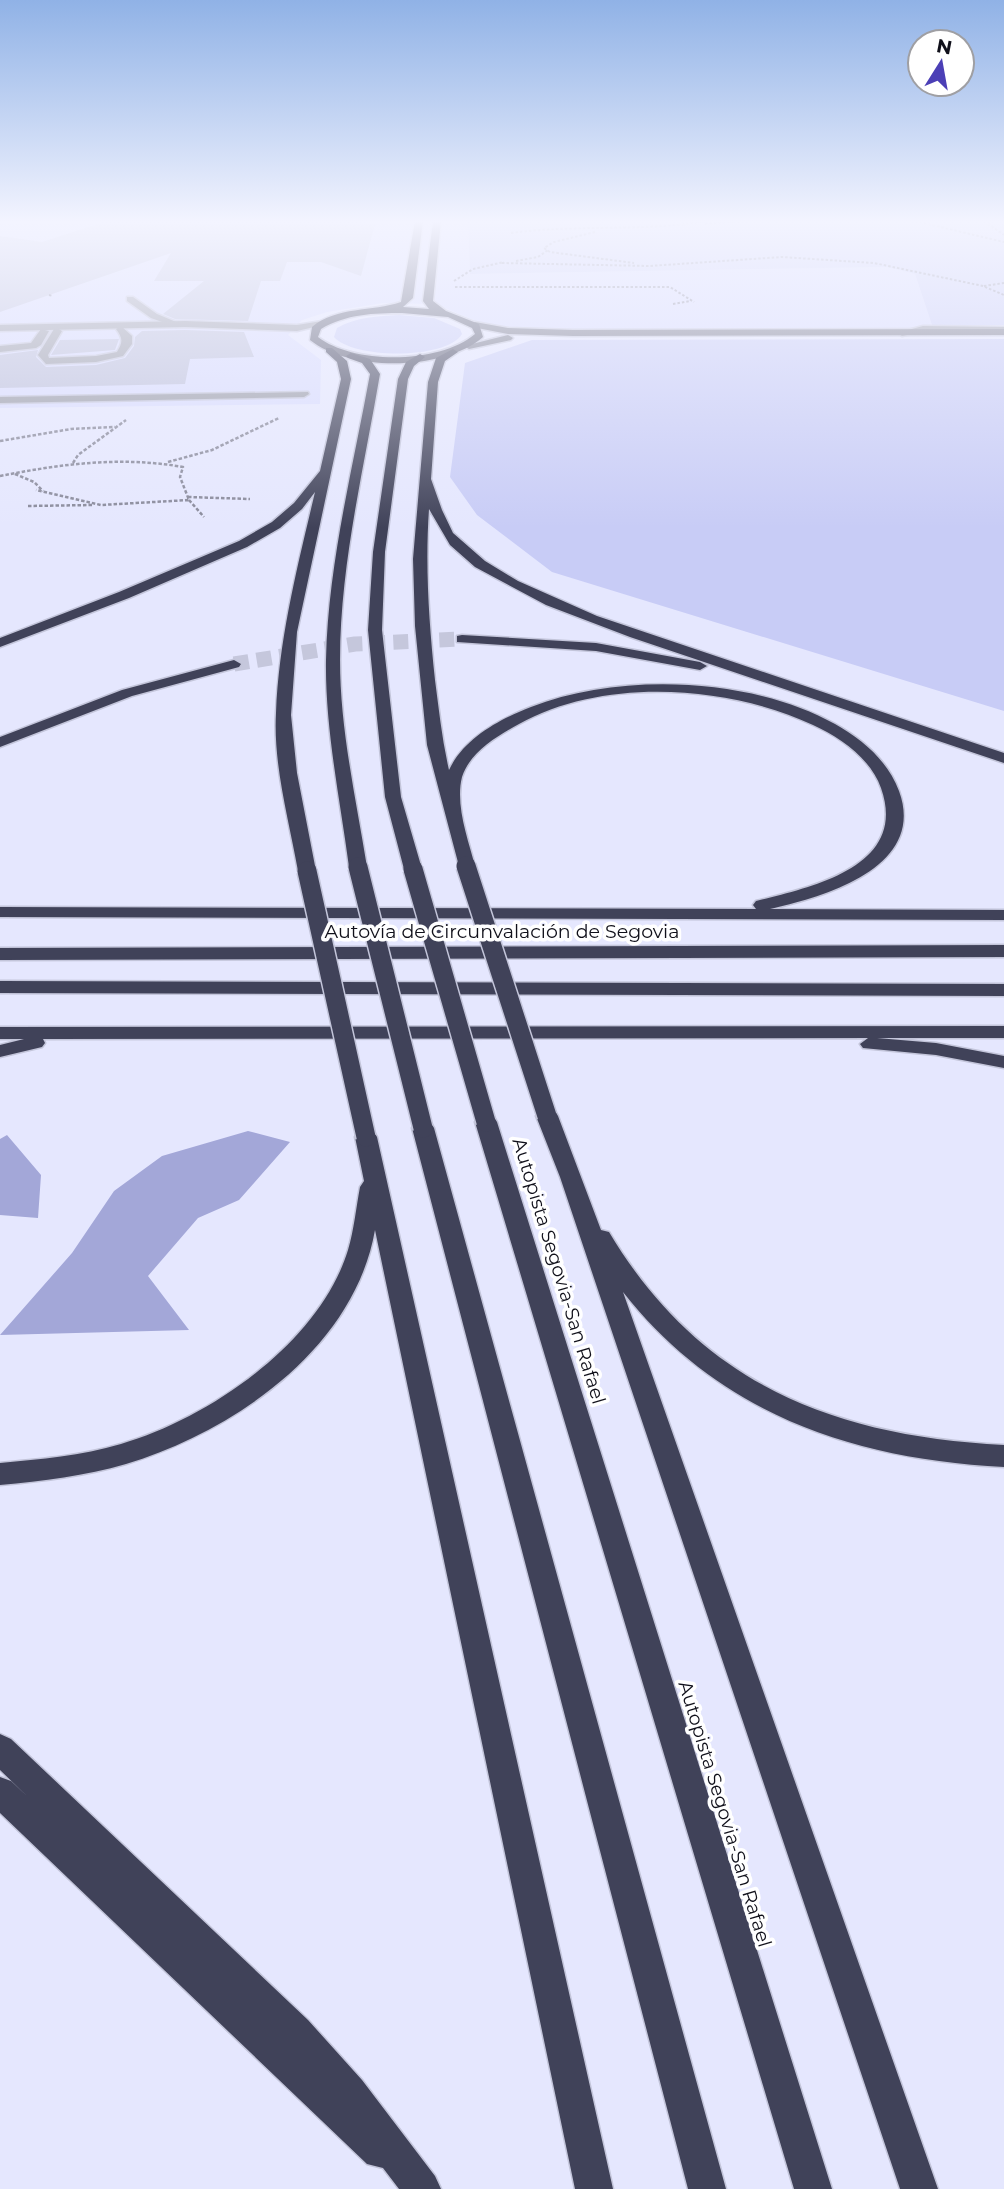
<svg xmlns="http://www.w3.org/2000/svg" width="1004" height="2189" viewBox="0 0 1004 2189" font-family="Montserrat,sans-serif">
  <style>
    .built { fill: #d8dbfe }
    .green { fill: #c8ccf6 }
    .forest { fill: #a3a7d8 }
    .building { fill: #bcbfda }
    .lines { fill: none; stroke-linecap: round; stroke-linejoin: round }
    .highway-tunnel { stroke: #c5c7dc; stroke-width: 15; stroke-dasharray: 15 8; stroke-linecap: butt }
    .lane-casing { stroke: #c3c5da; stroke-width: 3 }
    .street-casing { stroke: #c3c5da; stroke-width: 3 }
    .secondary-casing { stroke: #c3c5da; stroke-width: 3 }
    .primary-casing { stroke: #c3c5da; stroke-width: 3 }
    .highway-casing { stroke: #c3c5da; stroke-width: 3 }
    .path-far1 { stroke: #88899a; stroke-width: 2; stroke-dasharray: 2.5 2; stroke-linecap: butt }
    .path { stroke: #88899a; stroke-width: 2.5; stroke-dasharray: 3.5 2; stroke-linecap: butt }
    .lane { fill: #989aa6; fill-rule: evenodd }
    .street { fill: #989aa6; fill-rule: evenodd }
    .secondary { fill: #727485; fill-rule: evenodd }
    .primary { fill: #57596d; fill-rule: evenodd }
    .highway { fill: #404259; fill-rule: evenodd }
    .highway-bridge-casing { stroke: #c3c5da; stroke-width: 22; stroke-linecap: butt }
    .highway-bridge { stroke: #404259; stroke-width: 19 }
    .labels { text-anchor: middle; dominant-baseline: central; stroke-width: 7; stroke-linejoin: round; paint-order: stroke }
    .street-label { font-size: 19px; fill: #10101a; stroke: #fff }
  </style>
  <rect width="100%" height="100%" fill="#e5e7fe"/>
  <path class="built" d="M0,221H468L470,274L887,267L915,274L932,325L940,329H508L488,326L435,304L383,303L327,312L302,320L288,335L321,360L320,404L0,408Z"/>
  <path class="green" d="M468,221H1004V325H932L915,274L887,267L470,274Z
    M399,315L434,318L460,329L462,334C446,360 353,359 334,337L337,328C356,317 379,316 399,315Z
    M1004,339V711L552,572L477,515L450,477L465,363L532,340Z"/>
  <path class="forest" d="M248,1131L290,1142L239,1200L198,1218L148,1276L189,1330L0,1335L72,1253L114,1191L162,1156Z
    M7,1135L41,1175L38,1218L0,1215V1139Z"/>
  <path class="building" d="M107,221H355L375,224L361,276L321,262H287L280,281H261L248,321L175,319L163,314L204,281H154L171,253L0,312V236L42,242Z
    M185,330L244,332L254,357L190,359L185,384L0,388V355L38,350L36,357L46,367L96,365L125,358L134,346L135,337L142,331Z
    M119,339L115,350L51,355L60,340Z"/>
  <g class="lines">
    <path class="highway-tunnel" d="M234,664L355,644L462,639"/>
    <defs>
      <path id="lane" d="M127,297H133L157,314L181,324L176,327L151,318L127,301Z
        M121,326L132,336V344L123,356L96,362L46,364L38,355L54,329L57,328L62,331L48,355L49,358L96,356L117,352C123,342 123,338 116,329Z
        M923,326L1004,327V333L923,332L902,336L897,333Z
        M41,329L49,331L41,345L36,348L0,352V346L31,343Z"/>
      <path id="street" d="M185,321L297,325L322,321L327,324L297,331L185,327L0,331V325Z
        M308,392L309,394L304,397L0,403V397Z"/>
      <path id="secondary" d="M475,322L508,328L573,330L1004,329V335L573,336L508,334L472,327L470,325Z
        M508,335L513,338L511,340L469,349L464,346Z"/>
      <path id="primary" d="M415,221H423L413,298L403,307L429,309L423,301L433,221H441L433,301L446,311L479,324L483,337C444,371 350,372 310,340L312,327C337,306 372,312 401,302ZM402,313L448,317L472,328L475,334C440,364 354,365 318,337L321,329C346,314 374,313 402,313Z"/>
      <path id="highway" d="M326,348H332L347,361L351,379L297,632L291,715L297,773L316,871L307,876L298,871C289,820 273,765 276,713C279,637 298,565 315,492L302,509L280,528L247,547L129,598L0,647V638L119,592L239,541L272,522L294,503L320,471L341,379L337,362L326,352Z
        M453,349L458,352L445,361L438,382L431,479L442,510L453,533L485,561L518,581L597,616L1004,753V763L630,637L546,605L475,567L450,545L429,509C425,567 429,622 435,680C439,710 442,740 449,770C464,738 500,719 531,707C620,672 751,677 835,724C862,739 888,761 899,791C927,867 825,897 770,909L1004,910V920L0,917V907L756,909L753,905L756,901C811,887 909,867 881,788C871,759 840,737 813,725C727,685 604,677 519,724C497,736 470,752 462,777C455,805 468,839 475,866L472,870H460L427,745L415,626L413,559L428,382L436,358Z
        M351,353L370,359L380,374C364,468 340,565 340,660C340,729 356,799 367,867L358,872L349,867C340,799 325,729 326,660C328,564 353,468 370,374L362,363L348,358L346,356Z
        M420,354L425,357L414,366L408,379L385,552L382,630L401,797L422,869L413,874L404,869L385,797L368,630L373,552L398,379L406,362Z
        M462,635L596,643L700,662L707,666L700,670L596,651L457,642V636Z
        M234,660L241,664L239,667L132,696L0,747V737L122,690Z
        M1004,945V957L0,960V948Z
        M0,981L1004,984V996L0,993Z
        M1004,1026V1038H877L936,1043L1004,1056V1068L936,1055L863,1048L860,1044L868,1038L43,1039L45,1043L42,1047L0,1057V1045L24,1039H0V1027Z
        M547,1109L555,1111L558,1116L601,1230L609,1232C700,1384 833,1436 1004,1445V1467C853,1459 719,1414 623,1292L938,2189H900L560,1177L536,1116L539,1111Z
        M486,1115L494,1117L497,1122L832,2189H794L475,1122L478,1117Z
        M423,1121L431,1123L434,1128L726,2189H688L412,1128L415,1123Z
        M366,1130L374,1132L377,1137L613,2189H575L375,1230C354,1349 234,1431 126,1464C85,1476 43,1481 0,1485V1463C41,1459 81,1456 121,1444C210,1418 320,1342 348,1250C354,1230 356,1208 360,1187L364,1181L355,1137L358,1132Z
        M0,1734L11,1739L308,2020L362,2080L435,2176L441,2189H399L383,2168L367,2164L0,1813V1777L11,1781L29,1798L0,1770Z"/>
    </defs>
    <use href="#lane" class="lane-casing"/>
    <use href="#street" class="street-casing"/>
    <use href="#secondary" class="secondary-casing"/>
    <use href="#primary" class="primary-casing"/>
    <use href="#highway" class="highway-casing"/>
    <path class="path-far1" d="M915,221L1004,242
      M984,221L1004,235
      M705,224L743,221
      M595,232L554,242L544,248L550,252L634,263
      M511,233C576,224 642,232 707,221
      M516,261L538,257L548,250
      M502,263L649,266L782,257L874,263L983,286L1004,295
      M454,281L473,269L504,262
      M984,286L1004,283
      M455,287H670L694,302
      M49,295L53,296
      M673,304L690,301"/>
    <path class="path" d="M0,441L71,429L115,427
      M168,462L212,450L279,418
      M73,463L78,455L126,420
      M15,474L34,482L43,491
      M0,476C61,464 121,456 183,467L180,477L189,500L101,505L36,490
      M188,497L250,499
      M189,500L204,517
      M28,506L93,505"/>
    <use href="#lane" class="lane"/>
    <use href="#street" class="street"/>
    <use href="#secondary" class="secondary"/>
    <use href="#primary" class="primary"/>
    <use href="#highway" class="highway"/>
    <defs>
      <path id="highway-bridge" d="M466,866L547,1116
        M358,867L423,1128
        M413,869L486,1122
        M307,871L366,1137"/>
    </defs>
    <use href="#highway-bridge" class="highway-bridge-casing"/>
    <use href="#highway-bridge" class="highway-bridge"/>
  </g>
  <linearGradient id="sky" x2="0" y2="1"><stop stop-color="#90b2e6"/><stop offset="0.42" stop-color="#f3f4ff"/><stop offset="1" stop-color="#f3f4ff" stop-opacity="0"/></linearGradient>
  <rect width="1004" height="528" fill="url(#sky)"/>
  <g class="labels">
    <g class="street-label">
      <text x="502" y="931">Autovía de Circunvalación de Segovia</text>
      <text transform="translate(559 1271) rotate(73)">Autopista Segovia-San Rafael</text>
      <text transform="translate(725 1814) rotate(73)">Autopista Segovia-San Rafael</text>
    </g>
  </g>
  <g transform="translate(941 63) rotate(11)"><circle r="33" fill="#ffffff" stroke="#9f9fa3" stroke-width="2"/>
  <path d="M0-5L12 26L0 18L-12 26Z" fill="#4b3fb6"/>
  <text y="-10" font-size="19" font-weight="bold" text-anchor="middle" fill="#10101a">N</text>
  </g>
</svg>
